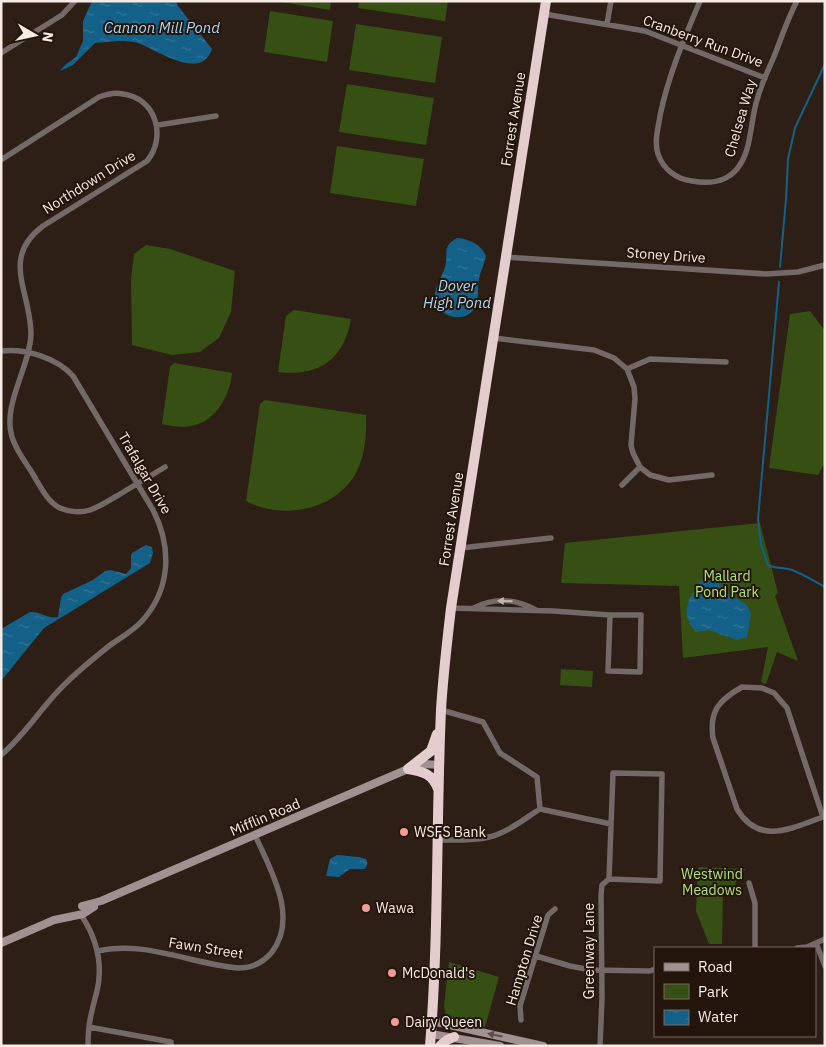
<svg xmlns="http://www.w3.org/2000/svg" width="826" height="1047" viewBox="0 0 826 1047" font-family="'IBM Plex Sans',sans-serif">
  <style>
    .green { fill: #364f12 }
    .water { fill: url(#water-ripples) }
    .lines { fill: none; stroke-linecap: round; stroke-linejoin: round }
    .stream { stroke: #136088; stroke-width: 2 }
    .street { stroke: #736969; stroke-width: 5.5 }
    .secondary { stroke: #a19192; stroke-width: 8 }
    .highway { stroke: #e5ccce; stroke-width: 10 }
    .oneway { fill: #c2b8b3 }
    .oneway2 { fill: #5c4d48 }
    .poi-dot { fill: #f59b96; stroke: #23150c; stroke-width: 2 }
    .labels { text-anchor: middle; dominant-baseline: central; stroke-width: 4; stroke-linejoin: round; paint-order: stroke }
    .street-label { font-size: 14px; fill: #f6ece5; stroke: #23150c }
    .park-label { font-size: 14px; fill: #afe274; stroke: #23150c }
    .poi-label { font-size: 14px; fill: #f6ece5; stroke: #23150c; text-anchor: start }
    .water-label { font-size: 15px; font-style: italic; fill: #acd6f2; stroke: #23150c }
  </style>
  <defs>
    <pattern id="water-ripples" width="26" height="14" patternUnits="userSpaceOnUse" patternTransform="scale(1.25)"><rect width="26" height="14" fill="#136088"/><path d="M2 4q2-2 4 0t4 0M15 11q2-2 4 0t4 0" fill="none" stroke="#367799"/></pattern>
  </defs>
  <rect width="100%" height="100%" fill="#2d1f15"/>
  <path class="green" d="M276,1H331L330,10Z
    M359,1H448L445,21L358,8Z
    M270,11L333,21L327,62L264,52Z
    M356,24L442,37L435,83L349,70Z
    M347,84L434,98L426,145L339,132Z
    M337,146L424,159L416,206L330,193Z
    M146,245L170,249L235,271L231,312L219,338L200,352L172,355L132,345L131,279L134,254Z
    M294,310L351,319C344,360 318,377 278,372L286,316Z
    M810,311L825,331V462L818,475L769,468L790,314Z
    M174,363L232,373C230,396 215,423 190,426C181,428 171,426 162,424L170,367Z
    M265,400L366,415C367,435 365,457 355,475C333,511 282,520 246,501L260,404Z
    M760,523L778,593L775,596L798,661L777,652L766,684L761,682L768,647L683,658L679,586L561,583L565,543Z
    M561,669L593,671L592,687L560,685Z
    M698,867L746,869L739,875L735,884L741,893L723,892L722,944H709L696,911Z
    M449,962L499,977L485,1027L453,1021L446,1016L444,1006Z"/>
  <path class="water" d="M92,1H176L178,6L212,49C201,82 157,50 138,43C124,39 109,42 95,43L73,65L60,71L65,65L76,57L83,41V21Z
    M457,238C469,239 481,244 486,256C484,264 481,271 479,278C477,289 480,299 474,309C464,324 438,317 435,300C433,288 442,278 445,267C449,252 441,247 457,238Z
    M146,545L152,547L153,553L150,563L44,628L1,681V629L30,612C40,611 47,619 58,617L61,598L63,594L93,580L105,571L110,570L126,574L131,568V556L132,553Z
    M705,575H712L717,579L725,592L746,604L751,613L747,637L737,640L709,630L696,632C676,610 692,595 705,575Z
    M337,855L359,857L366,859C368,863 368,866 364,869H350L339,877L326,876L330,859Z"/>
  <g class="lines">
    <path class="stream" d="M780,267L786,199L788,159L795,128L825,64
      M779,282L758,519L761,545L768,565C776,569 783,567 792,570C803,574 814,581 825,587"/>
    <path class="street" d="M700,1C684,39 668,76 660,116C658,129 654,142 658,154C663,169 676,179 692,181C709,184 725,183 737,169C752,151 750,122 757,100C761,84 769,69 775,54C782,36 788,18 797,1
      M544,14L645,31L765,78
      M607,24L611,1
      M1,53L62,15L75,1
      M158,125L216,116
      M1,160L99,97C107,94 115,92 123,94C156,98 167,137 147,161L43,226C0,258 31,292 31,334C30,367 2,405 12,437C16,451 27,464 34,476C41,488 48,502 60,508C69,512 81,513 90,510C99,507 108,501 117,496C133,486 149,477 165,467
      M505,257L766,274L798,272L825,265
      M494,338L594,350L614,358L627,369L634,387L635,399L631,445L633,453L640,467L650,475L669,480L712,475
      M1,351C25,348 57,358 73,376L153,510C172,547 171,589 142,621C133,631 120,638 109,646C94,658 79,670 65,684C42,706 26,734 1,755
      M627,369L650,359L726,362
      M622,485L640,467
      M461,548L551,538
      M451,608L553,611L610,615H641L640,672L608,671L610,615
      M474,608C494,597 516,599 536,610
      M742,687L762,688L774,693L787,708L823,817C792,828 759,846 737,809L713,738C709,711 719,700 742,687Z
      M441,710L483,722L500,753L537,777L540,809
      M438,840C455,840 473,841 489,837C507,833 524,819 540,809L611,824
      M749,883L755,903V948
      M81,915C93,932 101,955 99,977C99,988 94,1000 92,1011C89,1022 88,1034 88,1046
      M816,943L825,966
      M797,948L807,947L825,939
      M97,951C144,940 192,964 238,968C252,968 263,963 272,952C299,917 270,869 255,835
      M536,956L570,966L591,970L650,971L655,969
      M521,1020L520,1006L548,915L555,909
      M89,1027L171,1042V1046
      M600,1046L602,998L601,895L602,885L609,879L613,773L662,774L660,881L609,879"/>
    <path class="secondary" d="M82,906L101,901L408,769L424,764L440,765
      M1,943L54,920L83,914L94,907
      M432,1021L543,1046
      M431,1034L500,1046"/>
    <path class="highway" d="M408,769L431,751L437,734
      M408,769C422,771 433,774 438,789
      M430,1046C439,934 436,822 441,710C443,676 447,642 451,608L546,1
      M440,1046L447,1040L454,1037"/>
  </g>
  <defs><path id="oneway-solid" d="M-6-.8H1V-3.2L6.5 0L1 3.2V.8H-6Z" transform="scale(1.25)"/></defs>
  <use class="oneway" href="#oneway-solid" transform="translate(505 601) rotate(-178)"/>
  <use class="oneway2" href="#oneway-solid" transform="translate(495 1035) rotate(-168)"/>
  <g class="poi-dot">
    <circle cx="404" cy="832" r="5"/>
    <circle cx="366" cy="908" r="5"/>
    <circle cx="392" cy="973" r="5"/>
    <circle cx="395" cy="1022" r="5"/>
  </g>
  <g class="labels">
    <g class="street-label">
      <text transform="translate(703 41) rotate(20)">Cranberry Run Drive</text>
      <text transform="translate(740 118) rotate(-74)">Chelsea Way</text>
      <text transform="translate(513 119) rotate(-81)">Forrest Avenue</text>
      <text transform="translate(89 182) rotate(-32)">Northdown Drive</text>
      <text transform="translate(666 255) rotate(4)">Stoney Drive</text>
      <text transform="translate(145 473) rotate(60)">Trafalgar Drive</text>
      <text transform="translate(451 519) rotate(-81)">Forrest Avenue</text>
      <text transform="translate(265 817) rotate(-23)">Mifflin Road</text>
      <text transform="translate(206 948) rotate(9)">Fawn Street</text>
      <text transform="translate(589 951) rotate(-90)">Greenway Lane</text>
      <text transform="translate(524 960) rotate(-73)">Hampton Drive</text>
    </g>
    <g class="park-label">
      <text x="727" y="576">Mallard<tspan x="727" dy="16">Pond Park</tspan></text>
      <text x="712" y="874">Westwind<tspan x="712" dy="16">Meadows</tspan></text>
    </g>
    <g class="poi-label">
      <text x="414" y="832">WSFS Bank</text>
      <text x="376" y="908">Wawa</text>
      <text x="402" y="973">McDonald's</text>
      <text x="405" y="1022">Dairy Queen</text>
    </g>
    <g class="water-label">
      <text x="162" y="27">Cannon Mill Pond</text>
      <text x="457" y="285">Dover<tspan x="457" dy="17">High Pond</tspan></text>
    </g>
  </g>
  <rect width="826" height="1047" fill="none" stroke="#f6ece5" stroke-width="5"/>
  <rect x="654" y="947" width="162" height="90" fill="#23150c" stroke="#776b63"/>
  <rect x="664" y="963" width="25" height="8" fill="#a19192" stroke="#776b63"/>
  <text x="698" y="972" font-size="15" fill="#f6ece5">Road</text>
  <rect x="664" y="984" width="25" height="15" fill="#364f12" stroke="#776b63"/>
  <text x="698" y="997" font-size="15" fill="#f6ece5">Park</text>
  <rect x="664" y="1010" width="25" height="15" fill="url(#water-ripples)" stroke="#776b63"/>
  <text x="698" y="1022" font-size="15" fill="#f6ece5">Water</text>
  <g transform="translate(35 35) rotate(99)" stroke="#23150c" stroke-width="4" paint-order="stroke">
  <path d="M0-4L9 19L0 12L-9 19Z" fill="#f6ece5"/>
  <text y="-8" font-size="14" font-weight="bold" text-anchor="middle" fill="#f6ece5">N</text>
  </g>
</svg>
